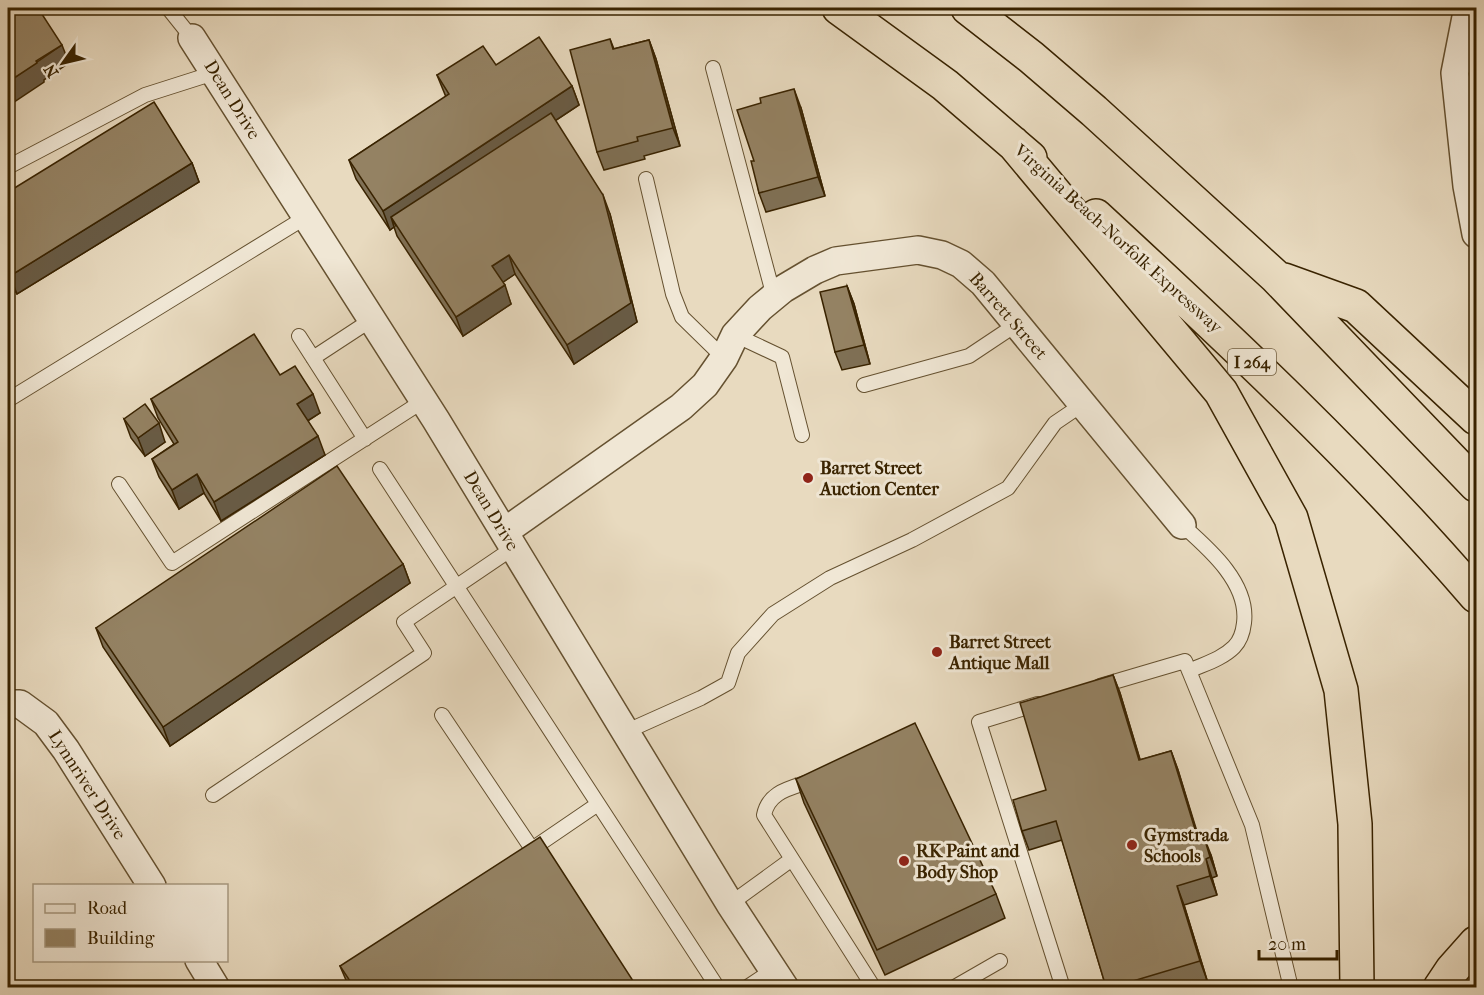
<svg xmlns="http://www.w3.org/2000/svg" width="1484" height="995" viewBox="0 0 1484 995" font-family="'IM FELL French Canon',serif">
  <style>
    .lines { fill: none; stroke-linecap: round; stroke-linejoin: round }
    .service-casing { stroke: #655130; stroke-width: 16 }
    .minor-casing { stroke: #655130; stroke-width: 30 }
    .motorway-casing { stroke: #392300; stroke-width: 36 }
    .service { stroke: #f0e7d5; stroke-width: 14 }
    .minor { stroke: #f0e7d5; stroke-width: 27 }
    .motorway { stroke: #e8dabf; stroke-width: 33 }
    .wall { fill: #7f7055; stroke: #392300; stroke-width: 1.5 }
    .shaded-wall { fill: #685b45; stroke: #392300; stroke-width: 1.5 }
    .building { fill: #948263; stroke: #392300; stroke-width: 1.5 }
    .poi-dot { fill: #8f2418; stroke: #f0e7d5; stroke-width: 2 }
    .labels { text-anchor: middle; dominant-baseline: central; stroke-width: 6; stroke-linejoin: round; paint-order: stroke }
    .shield { fill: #f0e7d5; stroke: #705e40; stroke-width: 1.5 }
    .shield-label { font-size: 16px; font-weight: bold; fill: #392300 }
    .street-label { font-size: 18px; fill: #392300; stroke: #f0e7d5 }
    .poi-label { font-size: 18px; font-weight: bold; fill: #392300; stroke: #f0e7d5; text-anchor: start }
  </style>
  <rect width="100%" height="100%" fill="#e8dabf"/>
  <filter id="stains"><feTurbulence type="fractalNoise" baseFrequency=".00333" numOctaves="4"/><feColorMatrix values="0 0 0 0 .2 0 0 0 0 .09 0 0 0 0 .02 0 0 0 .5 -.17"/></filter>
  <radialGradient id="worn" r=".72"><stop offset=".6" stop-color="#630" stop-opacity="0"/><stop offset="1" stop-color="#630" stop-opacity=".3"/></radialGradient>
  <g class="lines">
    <defs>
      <path id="service" d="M168,8L192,38
        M713,68L774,297
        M1458,99L1476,101
        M8,167L145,95L214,73
        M646,179L673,294L682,317L724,358
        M735,335L782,357L802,435
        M299,336L365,439
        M313,358L371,320
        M864,385L969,356L1017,324
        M8,400L306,217
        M380,469L718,988
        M119,484L172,563L423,401
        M1182,525C1209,549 1249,583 1244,623C1243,632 1241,640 1234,647C1222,659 1204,664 1189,671
        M1100,686L1185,661L1252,825L1291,988
        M1038,704L979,722L1063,988
        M442,715L532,849L598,804
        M625,732L701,698L728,683L738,653L773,614L830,578L912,540L1008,488L1055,423L1083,404
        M814,780C793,788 769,790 764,815L874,988
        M213,795L424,653L404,622L513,548
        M730,904L792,859
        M746,988L773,970
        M953,988L1000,961"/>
      <path id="minor" d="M1470,8L1467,12L1455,73L1467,186L1476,234
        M192,38L436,420L730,904L785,988
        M504,532L681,407L705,385L724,358L735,335L760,308L783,289L815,270L836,261L918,250L942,255L961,264L983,283L1182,525
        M8,704H20L46,723L66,750L152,886
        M199,960L216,988"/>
      <path id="motorway" d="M839,8L945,85L1030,158
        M968,8L1031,57L1094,111L1276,277L1476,485
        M1013,143L1221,392L1291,518L1341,690L1355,824L1357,988
        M1096,216C1228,338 1359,460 1476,596
        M1284,280L1356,306L1476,418
        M1440,988L1452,970L1476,943"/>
    </defs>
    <use href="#service" class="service-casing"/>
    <use href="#minor" class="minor-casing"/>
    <use href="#motorway" class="motorway-casing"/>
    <use href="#service" class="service"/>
    <use href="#minor" class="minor"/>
    <use href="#motorway" class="motorway"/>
  </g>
  <path class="wall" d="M610,39L614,49L649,40L656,59L680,146L644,156L645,159L604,170L597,152Z
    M496,65L572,86L579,105L555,121L610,214L637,322L574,364L515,274L503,282L511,304L463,336L397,236L394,227L390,230L356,179L349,160L446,97L437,75Z
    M801,108L825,196L766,212L759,193L754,161Z
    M192,163L199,182L17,294L8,279V192Z
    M847,286L854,304L870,364L842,370L835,352Z
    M280,375L320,413L308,421L325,455L221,521L204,493L179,509L159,477L152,459L174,444L158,418L151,399Z
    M124,419L165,442L145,456L131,438Z
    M403,564L410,583L170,746L103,647L96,628Z
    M1113,675L1120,693L1140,760L1171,751L1178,770L1199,838L1211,855L1217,876L1212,878L1217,895L1184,905L1207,980L1182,987H1106L1062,840L1029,850L1022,831Z
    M796,779L996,894L1005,918L885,975L804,803Z
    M340,966L637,987H349Z"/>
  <path class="shaded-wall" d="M649,40L656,59L680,146L673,128Z
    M62,45L69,63L44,80V82L8,106V82Z
    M572,86L579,105L396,226L391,217L394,227L390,230L383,211Z
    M794,89L801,108L825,196L818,177Z
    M192,163L199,182L17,294L10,276Z
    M603,195L610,214L637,322L574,364L567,345Z
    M509,255L515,274L499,285L492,266Z
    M505,285L511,304L463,336L456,317Z
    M847,286L854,304L870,364L864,345Z
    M313,394L320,413L304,423L297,404Z
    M159,423L165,442L145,456L138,438Z
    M318,436L325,455L221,521L214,502Z
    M197,474L204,493L179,509L172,490Z
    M403,564L410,583L170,746L163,727Z
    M1113,675L1120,693L1146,779L1139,760Z
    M1171,751L1178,770L1204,857L1198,839Z
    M1204,837L1211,855L1217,876L1210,857Z
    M1206,859L1212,878L1217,895L1210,876Z
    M1177,886L1184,905L1207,980L1200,961Z"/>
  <path class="building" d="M8,8H38L62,45L36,61L37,63L8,82Z
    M539,37L572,86L383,211L349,160L449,94L437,75L483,46L496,65Z
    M610,39L613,49L649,40L673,128L637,137L638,141L597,152L570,50Z
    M794,89L818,177L759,193L751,161H754L737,110L761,103L760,98Z
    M154,102L192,163L10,276L8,271V192Z
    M551,113L603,195L631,303L567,345L509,255L492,266L505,285L456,317L391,217Z
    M847,286L864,345L835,352L820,292Z
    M254,334L280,375L295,366L313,394L297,404L318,436L214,502L197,474L172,490L152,459L178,442L151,399Z
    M145,404L159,423L138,438L124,419Z
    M337,466L403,564L163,727L96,628Z
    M1113,675L1139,760L1171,751L1198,839L1204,837L1210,857L1206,859L1210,876L1177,886L1200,961L1113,987H1106L1056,821L1022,831L1013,800L1046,790L1020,703Z
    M915,723L996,894L877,950L796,779Z
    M540,837L637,987H354L340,966Z"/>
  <g class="poi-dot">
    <circle cx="808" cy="478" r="6"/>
    <circle cx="937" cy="652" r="6"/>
    <circle cx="1132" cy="845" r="6"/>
    <circle cx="904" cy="861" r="6"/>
  </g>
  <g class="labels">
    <rect class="shield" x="1228" y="349" width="48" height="26" rx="4.5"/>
    <g class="shield-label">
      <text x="1252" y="362">I 264</text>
    </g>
    <g class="street-label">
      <text transform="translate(232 100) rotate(58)">Dean Drive</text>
      <text transform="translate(1118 239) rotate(42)">Virginia Beach-Norfolk Expressway</text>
      <text transform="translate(1008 316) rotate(49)">Barrett Street</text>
      <text transform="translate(491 511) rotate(59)">Dean Drive</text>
      <text transform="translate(87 785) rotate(57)">Lynnriver Drive</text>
    </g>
    <g class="poi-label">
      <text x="820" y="468">Barret Street<tspan x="820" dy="21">Auction Center</tspan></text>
      <text x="949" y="642">Barret Street<tspan x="949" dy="21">Antique Mall</tspan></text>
      <text x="1144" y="835">Gymstrada<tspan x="1144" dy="21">Schools</tspan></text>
      <text x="916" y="851">RK Paint and<tspan x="916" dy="21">Body Shop</tspan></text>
    </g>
  </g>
  <rect width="1484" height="995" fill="none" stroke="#e8dabf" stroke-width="30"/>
  <rect x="9" y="9" width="1466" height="977" fill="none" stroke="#392300" stroke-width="3"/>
  <rect x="15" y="15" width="1454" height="965" fill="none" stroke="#392300" stroke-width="1.5"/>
  <rect x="33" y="884" width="195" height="78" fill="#f0e7d5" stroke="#a79980" stroke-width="1.5"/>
  <rect x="45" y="904" width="30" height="9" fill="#f0e7d5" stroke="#a79980" stroke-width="1.5"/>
  <text x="87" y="914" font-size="18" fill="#392300">Road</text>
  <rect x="45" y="929" width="30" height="18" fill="#948263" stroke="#a79980" stroke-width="1.5"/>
  <text x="87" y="944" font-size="18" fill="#392300">Building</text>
  <g transform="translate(63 63) rotate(236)" stroke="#f0e7d5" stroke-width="4.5" paint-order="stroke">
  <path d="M0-4.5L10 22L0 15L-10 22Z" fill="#392300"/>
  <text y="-9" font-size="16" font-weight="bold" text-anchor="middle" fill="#392300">N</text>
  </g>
  <path d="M1259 950v9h78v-9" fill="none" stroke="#392300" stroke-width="3"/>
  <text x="1268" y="950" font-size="18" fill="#392300" stroke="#f0e7d5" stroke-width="4.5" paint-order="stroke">20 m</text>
  <rect width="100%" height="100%" filter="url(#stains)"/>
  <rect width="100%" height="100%" fill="url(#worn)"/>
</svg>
